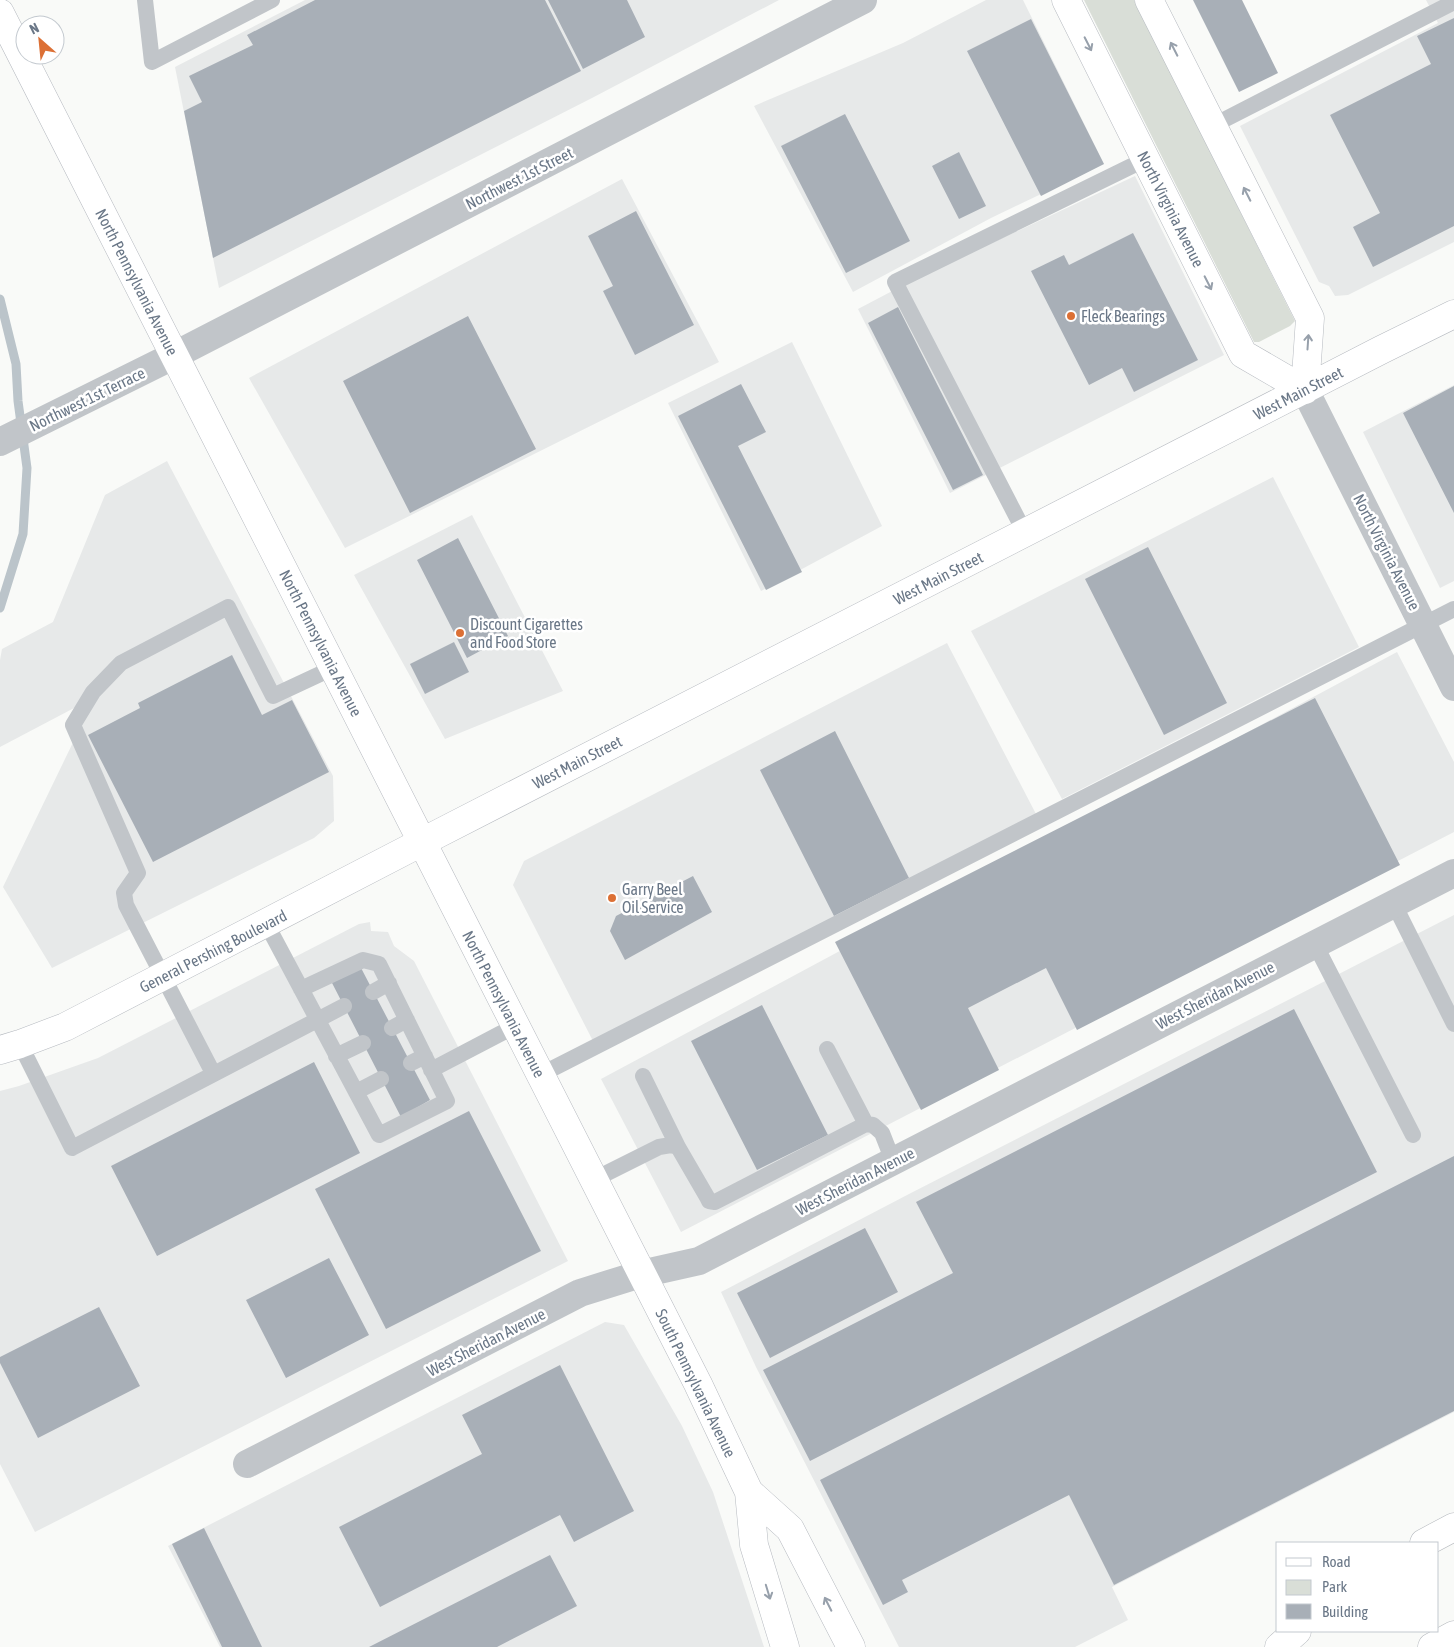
<svg xmlns="http://www.w3.org/2000/svg" width="1454" height="1647" viewBox="0 0 1454 1647" font-family="'Asap Condensed',sans-serif">
  <style>
    .built { fill: #e7e9e9 }
    .green { fill: #d9ded7 }
    .lines { fill: none; stroke-linecap: round; stroke-linejoin: round }
    .stream { stroke: #bbc4ca; stroke-width: 9 }
    .building { fill: #a8afb7 }
    .secondary-casing { stroke: #b6bac0; stroke-width: 29 }
    .primary-casing { stroke: #b5b9be; stroke-width: 29 }
    .service { stroke: #c1c5c9; stroke-width: 16 }
    .minor { stroke: #c1c5c9; stroke-width: 28 }
    .tertiary { stroke: #c1c5c9; stroke-width: 28 }
    .secondary { stroke: #fff; stroke-width: 28 }
    .primary { stroke: #fff; stroke-width: 28 }
    .oneway { stroke: #97a0ab }
    .poi-dot { fill: #dc7035; stroke: #fff; stroke-width: 2 }
    .labels { text-anchor: middle; dominant-baseline: central; stroke-width: 5; stroke-linejoin: round; paint-order: stroke }
    .street-label { font-size: 16px; fill: #6a7787; stroke: #fff }
    .poi-label { font-size: 16px; fill: #6a7787; stroke: #fff; text-anchor: start }
  </style>
  <rect width="100%" height="100%" fill="#f9faf8"/>
  <path class="built" d="M305,0H779L592,98L219,288L175,67Z
    M986,0H1023L1104,164L991,218L853,292L754,106L903,43Z
    M1426,0H1454V242L1348,295L1335,296L1329,286L1319,282L1240,126L1438,23Z
    M1135,176L1224,355L950,493L858,309L917,278Z
    M622,179L719,362L345,548L249,378Z
    M792,342L882,526L761,591L668,403Z
    M1454,385V581L1440,588L1363,432Z
    M167,461L333,776L334,821L314,838L52,968L3,887L95,697L0,747V660L2,649L53,622L105,495Z
    M1273,477L1359,647L1062,799L971,631Z
    M472,515L563,691L445,739L354,575Z
    M947,643L1036,814L593,1041L513,885L524,861Z
    M1397,652L1454,762V832L681,1232L601,1079Z
    M1454,915V1412L1112,1587L1128,1620L1075,1647H899L756,1367L721,1292L909,1194Z
    M370,922L371,931L388,932L394,946L414,961L568,1261L35,1532L0,1464V1091L19,1086L98,1058L359,924Z
    M605,1322L624,1325L682,1426L713,1492L764,1647H220L168,1546Z"/>
  <path class="green" d="M1084,0H1134L1295,321L1290,326L1259,342H1254Z"/>
  <g class="lines">
    <path class="stream" d="M0,299L16,364L18,401L27,468L23,534L0,608"/>
  </g>
  <path class="building" d="M315,0H545L581,71L213,258L184,111L202,102L189,76L253,45L247,35Z
    M548,0H627L645,37L583,69Z
    M1193,0H1242L1278,73L1239,92Z
    M1454,18V226L1373,267L1353,227L1380,213L1330,115L1431,64L1417,36Z
    M1031,19L1104,164L1041,196L967,51Z
    M845,114L910,241L846,273L781,146Z
    M959,152L986,206L959,219L932,166Z
    M636,211L694,325L635,355L603,291L613,286L588,236Z
    M1133,233L1198,360L1134,392L1122,368L1089,385L1031,271L1064,255L1069,265Z
    M898,307L983,475L953,490L868,323Z
    M468,316L536,449L410,513L343,381Z
    M741,384L766,432L738,446L802,572L766,590L678,416Z
    M1454,386V513L1403,413Z
    M458,538L508,636L467,658L417,560Z
    M1148,547L1227,703L1164,735L1085,579Z
    M454,642L469,672L425,694L410,664Z
    M232,655L262,715L292,700L329,772L153,862L88,735L140,708L138,703Z
    M1315,698L1400,865L1077,1030L1046,968L968,1008L999,1070L921,1110L835,942Z
    M835,731L909,878L834,916L760,770Z
    M693,876L712,912L625,960L610,931L616,916Z
    M360,966L430,1100L401,1117L331,981Z
    M762,1005L828,1135L757,1170L691,1041Z
    M1294,1009L1377,1172L810,1461L763,1370L953,1273L916,1202Z
    M314,1062L360,1153L157,1256L111,1166Z
    M469,1111L541,1251L386,1329L315,1189Z
    M1454,1156V1411L1114,1585L1069,1495L902,1580L908,1592L883,1605L820,1480Z
    M865,1228L898,1292L770,1358L737,1293Z
    M329,1258L369,1335L286,1378L246,1300Z
    M99,1307L140,1386L38,1438L0,1363V1357Z
    M560,1365L634,1511L574,1542L560,1515L380,1607L339,1527L482,1454L462,1415Z
    M204,1528L262,1647H222L172,1544Z
    M550,1555L577,1606L497,1647H369Z"/>
  <g class="lines">
    <defs>
      <path id="secondary" d="M1066,0L1243,354L1305,390
        M1149,0L1310,318L1305,390
        M0,13L698,1384L749,1492L754,1545L785,1647
        M0,1050L20,1044L65,1027L422,842L1381,350L1454,314
        M749,1492L790,1529L851,1647"/>
      <path id="primary" d="M1424,1543L1454,1527
        M1279,1647L1297,1631
        M1432,1647L1454,1635"/>
    </defs>
    <use href="#secondary" class="secondary-casing"/>
    <use href="#primary" class="primary-casing"/>
    <path class="service" d="M145,0L152,62L272,0
      M1212,126L1454,2
      M1025,533L895,282L1146,159
      M1394,904L1454,1024
      M266,923L379,1135L447,1101L379,964L363,960L301,989
      M1315,944L1413,1135
      M373,992L389,983
      M392,1028L407,1020
      M20,1044L72,1148L344,1006
      M827,1049L866,1124
      M336,1056L363,1043
      M411,1063L425,1056
      M431,1070L515,1026
      M213,1073L126,905L124,893L138,873L73,725L93,692L121,663L228,607L273,696L333,668
      M540,1075L1454,609
      M643,1076L678,1147
      M356,1092L381,1079
      M593,1180L659,1147L671,1145L678,1147L707,1197L709,1201L715,1202L866,1124L873,1125L882,1133L893,1161"/>
    <path class="minor" d="M0,442L175,355L863,0
      M247,1464L580,1293L641,1274L699,1261L1454,873"/>
    <path class="tertiary" d="M1305,390L1454,687"/>
    <use href="#secondary" class="secondary"/>
    <use href="#primary" class="primary"/>
  </g>
  <defs><path id="oneway-shaft" d="M-6 0H5M1.5-3L5.5 0L1.5 3" fill="none" stroke-width="1.6" stroke-linecap="round" stroke-linejoin="round" transform="scale(1.25)"/></defs>
  <g class="oneway">
    <use href="#oneway-shaft" transform="translate(1088 44) rotate(63)"/>
    <use href="#oneway-shaft" transform="translate(1174 49) rotate(-117)"/>
    <use href="#oneway-shaft" transform="translate(1247 194) rotate(-117)"/>
    <use href="#oneway-shaft" transform="translate(1208 283) rotate(63)"/>
    <use href="#oneway-shaft" transform="translate(1308 342) rotate(-86)"/>
    <use href="#oneway-shaft" transform="translate(768 1592) rotate(73)"/>
    <use href="#oneway-shaft" transform="translate(828 1604) rotate(-117)"/>
  </g>
  <g class="poi-dot">
    <circle cx="1071" cy="316" r="5"/>
    <circle cx="460" cy="633" r="5"/>
    <circle cx="612" cy="898" r="5"/>
  </g>
  <g class="labels">
    <g class="street-label">
      <text transform="translate(519 178) rotate(-27)">Northwest 1st Street</text>
      <text transform="translate(1171 209) rotate(63)">North Virginia Avenue</text>
      <text transform="translate(137 282) rotate(63)">North Pennsylvania Avenue</text>
      <text transform="translate(1298 393) rotate(-27)">West Main Street</text>
      <text transform="translate(87 399) rotate(-26)">Northwest 1st Terrace</text>
      <text transform="translate(1387 552) rotate(63)">North Virginia Avenue</text>
      <text transform="translate(938 578) rotate(-27)">West Main Street</text>
      <text transform="translate(321 643) rotate(63)">North Pennsylvania Avenue</text>
      <text transform="translate(577 762) rotate(-27)">West Main Street</text>
      <text transform="translate(213 951) rotate(-27)">General Pershing Boulevard</text>
      <text transform="translate(1215 995) rotate(-27)">West Sheridan Avenue</text>
      <text transform="translate(504 1004) rotate(63)">North Pennsylvania Avenue</text>
      <text transform="translate(855 1181) rotate(-27)">West Sheridan Avenue</text>
      <text transform="translate(486 1342) rotate(-27)">West Sheridan Avenue</text>
      <text transform="translate(696 1383) rotate(64)">South Pennsylvania Avenue</text>
    </g>
    <g class="poi-label">
      <text x="1081" y="316">Fleck Bearings</text>
      <text x="470" y="624">Discount Cigarettes<tspan x="470" dy="18">and Food Store</tspan></text>
      <text x="622" y="889">Garry Beel<tspan x="622" dy="18">Oil Service</tspan></text>
    </g>
  </g>
  <rect x="1276" y="1542" width="162" height="90" fill="#ffffff" stroke="#c3c9cf"/>
  <rect x="1286" y="1558" width="25" height="8" fill="#ffffff" stroke="#c3c9cf"/>
  <text x="1322" y="1567" font-size="15" fill="#6a7787">Road</text>
  <rect x="1286" y="1580" width="25" height="15" fill="#d9ded7" stroke="#c3c9cf"/>
  <text x="1322" y="1592" font-size="15" fill="#6a7787">Park</text>
  <rect x="1286" y="1604" width="25" height="15" fill="#a8afb7" stroke="#c3c9cf"/>
  <text x="1322" y="1617" font-size="15" fill="#6a7787">Building</text>
  <g transform="translate(40 40) rotate(333)"><circle r="24" fill="#ffffff" stroke="#c3c9cf"/>
  <path d="M0-4L9 19L0 12L-9 19Z" fill="#dc7035"/>
  <text y="-8" font-size="14" font-weight="bold" text-anchor="middle" fill="#6a7787">N</text>
  </g>
</svg>
